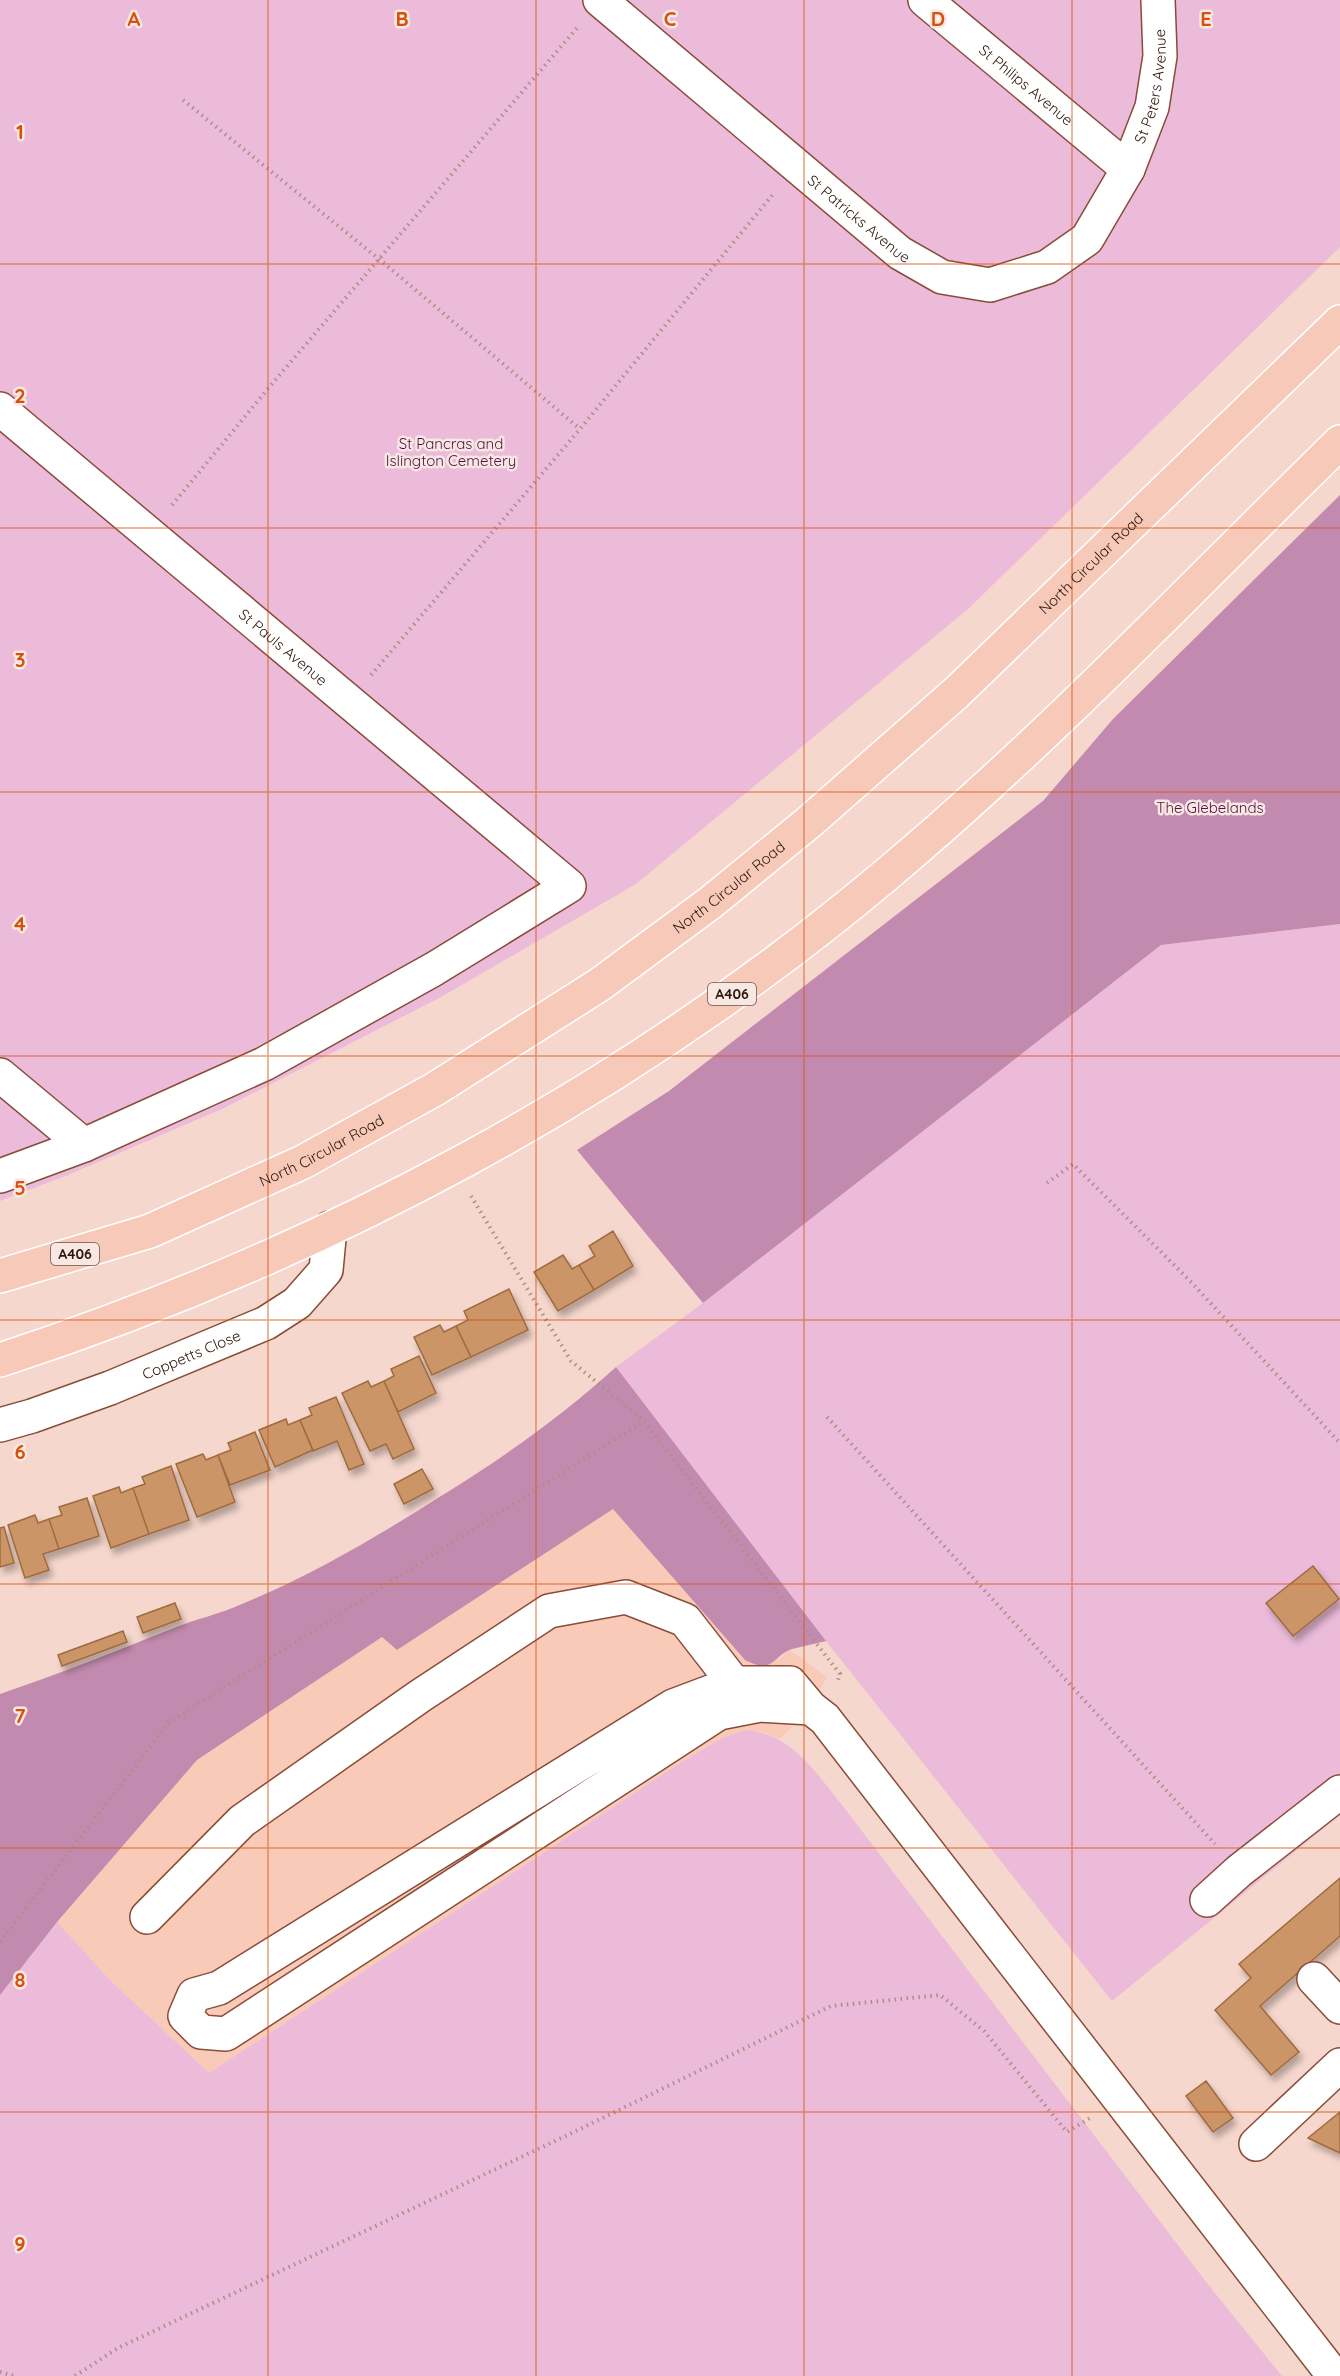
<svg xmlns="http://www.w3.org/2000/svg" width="1340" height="2376" viewBox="0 0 1340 2376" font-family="Quicksand,sans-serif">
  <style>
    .built { fill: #facab9 }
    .green { fill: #ebbbd9 }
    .forest { fill: #c28aae }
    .building { fill: #cc9568; stroke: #9f6b3e; stroke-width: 1.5; filter: url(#shadow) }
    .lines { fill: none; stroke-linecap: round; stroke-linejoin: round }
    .minor-casing { stroke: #8a4c36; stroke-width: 36 }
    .highway-casing { stroke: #fff; stroke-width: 36 }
    .path { stroke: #ac8f85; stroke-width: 4; stroke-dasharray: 1.5 4.5; stroke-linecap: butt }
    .minor { stroke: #fff; stroke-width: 33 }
    .highway { stroke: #f7c9b9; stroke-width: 33 }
    .grid { fill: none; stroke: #d6520c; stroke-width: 1.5; stroke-opacity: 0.55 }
    .labels { text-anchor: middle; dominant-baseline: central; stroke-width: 5; stroke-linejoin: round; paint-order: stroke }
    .shield { fill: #f7e8e3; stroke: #6b544c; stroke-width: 1.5 }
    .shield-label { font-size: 14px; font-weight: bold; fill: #2f150c }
    .street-label { font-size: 15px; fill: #2f150c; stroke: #f7e8e3 }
    .park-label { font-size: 15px; fill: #541043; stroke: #f7e8e3 }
    .grid-label { font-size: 20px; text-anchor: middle; font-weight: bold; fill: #d6520c; stroke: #f7e8e3; stroke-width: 5; stroke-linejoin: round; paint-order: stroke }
  </style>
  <defs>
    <filter id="shadow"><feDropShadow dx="3.5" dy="6" stdDeviation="3" flood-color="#0004"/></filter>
  </defs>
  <rect width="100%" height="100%" fill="#f5d7cd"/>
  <path class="built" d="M613,1509L745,1660H778L790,1650L827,1677L811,1708L780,1739L763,1732L674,1767L209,2073L110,1980L57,1922L197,1760L382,1637L397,1650Z"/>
  <path class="green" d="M0,0H1340V247L968,609L636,884L441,997L222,1109L68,1175L0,1201Z
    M1340,924V1815L1112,2001L826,1641L616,1367L703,1303L1161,945Z
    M746,1730C793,1735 814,1771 842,1805L1210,2287L1282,2376H0V1995L57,1922L110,1980L209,2073L674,1767L722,1738Z"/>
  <path class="forest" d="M1340,495V924L1161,945L703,1303L577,1150L669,1091L1043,801L1113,719Z
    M616,1367L826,1641C815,1644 803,1646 792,1649C772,1656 774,1675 745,1660L613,1509L397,1650L382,1637L197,1760L57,1922L0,1995V1694C59,1674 116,1651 174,1628C196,1619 220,1614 242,1604C312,1575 377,1537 441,1496C503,1458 562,1416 616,1367Z"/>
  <path class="building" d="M613,1231L633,1266L594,1290L579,1265L595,1256L589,1246Z
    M563,1255L572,1269L579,1265L594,1290L558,1311L534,1272Z
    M509,1289L528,1330L471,1357L456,1326L468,1320L464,1311Z
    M440,1325L444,1332L456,1326L471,1357L432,1375L414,1337Z
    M419,1356L436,1393L398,1412L384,1381L394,1376L391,1369Z
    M368,1381L371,1387L384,1381L414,1449L393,1459L386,1444L370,1451L342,1393Z
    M336,1397L364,1464L349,1470L337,1441L313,1451L300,1420L312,1415L309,1408Z
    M286,1419L288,1425L300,1420L313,1450L275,1467L259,1430Z
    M255,1432L270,1470L230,1485L218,1455L231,1450L228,1443Z
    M203,1454L206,1460L218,1455L235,1502L197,1517L176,1464Z
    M171,1466L189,1520L149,1534L133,1488L145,1484L142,1477Z
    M422,1469L433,1489L404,1504L394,1484Z
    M119,1487L121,1493L133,1488L149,1534L111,1548L93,1496Z
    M87,1498L99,1536L59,1549L49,1519L62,1515L59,1507Z
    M35,1515L38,1523L49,1519L59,1549L43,1554L49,1570L25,1578L8,1525Z
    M4,1527L14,1563L0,1567V1528Z
    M1313,1566L1339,1599L1293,1636L1266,1603Z
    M175,1603L181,1619L143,1633L137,1617Z
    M123,1631L127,1642L62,1666L58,1655Z
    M1340,1878V1936L1260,2006L1299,2052L1271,2075L1215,2010L1251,1978L1239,1964Z
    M1206,2081L1233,2118L1213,2132L1186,2096Z
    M1340,2112V2153L1308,2138Z"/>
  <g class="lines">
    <defs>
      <g id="minor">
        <path id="s1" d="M600,0L900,253L942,277L990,285L1047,267L1087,239L1128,169L1152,107L1160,56L1158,0"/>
        <path id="s2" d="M925,0L1128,169"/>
        <path id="s3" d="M0,409L569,886L434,969L264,1064L84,1145L0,1176"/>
        <path d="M0,1075L84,1145"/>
        <path id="s4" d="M0,1425L32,1416L110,1388L266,1323L297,1303L326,1270L330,1228"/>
        <path d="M811,1708L760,1705L719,1713L226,2034L201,2032L185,2016L194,1995L219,1988L673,1706L734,1683H790L811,1708L825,1719L1334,2376"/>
        <path d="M1207,1900L1239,1871L1340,1792"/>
        <path d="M147,1917L242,1821L420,1696L549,1611L626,1597L685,1620L734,1683"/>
        <path d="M1314,1979L1340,2007"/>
        <path d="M1256,2144L1340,2065"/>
      </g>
      <g id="highway">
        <path id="s5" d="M0,1276L150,1231L303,1162L435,1089L599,985L710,903L808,823L956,693L1340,322"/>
        <path d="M0,1360C319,1256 628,1092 886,875C1046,741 1191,588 1340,442"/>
      </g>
    </defs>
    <use href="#minor" class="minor-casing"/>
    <use href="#highway" class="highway-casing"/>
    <path class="path" d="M183,100L379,259L580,429
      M172,505L271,385L577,28
      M371,675L580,429L774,193
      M1047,1183L1073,1164L1192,1283L1340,1443
      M471,1196L571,1361L644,1421L840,1674L837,1683
      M827,1417L1215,1844
      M0,1942L168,1723L644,1421
      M0,2372L14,2376
      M75,2376L118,2348L574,2132L831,2006L940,1995L984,2031L1067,2132L1090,2118"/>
    <use href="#minor" class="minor"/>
    <use href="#highway" class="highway"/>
  </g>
  <path class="grid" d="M268,0V2376M536,0V2376M804,0V2376M1072,0V2376M0,264H1340M0,528H1340M0,792H1340M0,1056H1340M0,1320H1340M0,1584H1340M0,1848H1340M0,2112H1340"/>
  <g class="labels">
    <g class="shield">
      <rect x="708" y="983" width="48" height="22" rx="4.5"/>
      <rect x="51" y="1243" width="48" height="22" rx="4.5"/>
    </g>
    <g class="shield-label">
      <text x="732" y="994">A406</text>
      <text x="75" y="1254">A406</text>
    </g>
    <g class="street-label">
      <text stroke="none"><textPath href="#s2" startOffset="132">St Philips Avenue</textPath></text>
      <text stroke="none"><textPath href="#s1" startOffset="766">St Peters Avenue</textPath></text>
      <text stroke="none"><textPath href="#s1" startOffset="339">St Patricks Avenue</textPath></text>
      <text stroke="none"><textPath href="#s5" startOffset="1318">North Circular Road</textPath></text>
      <text stroke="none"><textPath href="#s3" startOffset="370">St Pauls Avenue</textPath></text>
      <text stroke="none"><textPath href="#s5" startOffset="832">North Circular Road</textPath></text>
      <text stroke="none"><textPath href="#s5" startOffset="346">North Circular Road</textPath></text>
      <text stroke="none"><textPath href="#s4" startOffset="204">Coppetts Close</textPath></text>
    </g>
    <g class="park-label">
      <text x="451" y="443">St Pancras and<tspan x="451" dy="17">Islington Cemetery</tspan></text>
      <text x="1210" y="807">The Glebelands</text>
    </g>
  </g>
  <g class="grid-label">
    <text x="134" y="26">A</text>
    <text x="402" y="26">B</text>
    <text x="670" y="26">C</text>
    <text x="938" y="26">D</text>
    <text x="1206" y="26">E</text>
    <text x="20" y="139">1</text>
    <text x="20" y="403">2</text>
    <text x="20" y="667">3</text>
    <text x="20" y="931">4</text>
    <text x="20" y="1195">5</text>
    <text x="20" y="1459">6</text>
    <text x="20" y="1723">7</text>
    <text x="20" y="1987">8</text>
    <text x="20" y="2251">9</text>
  </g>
</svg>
